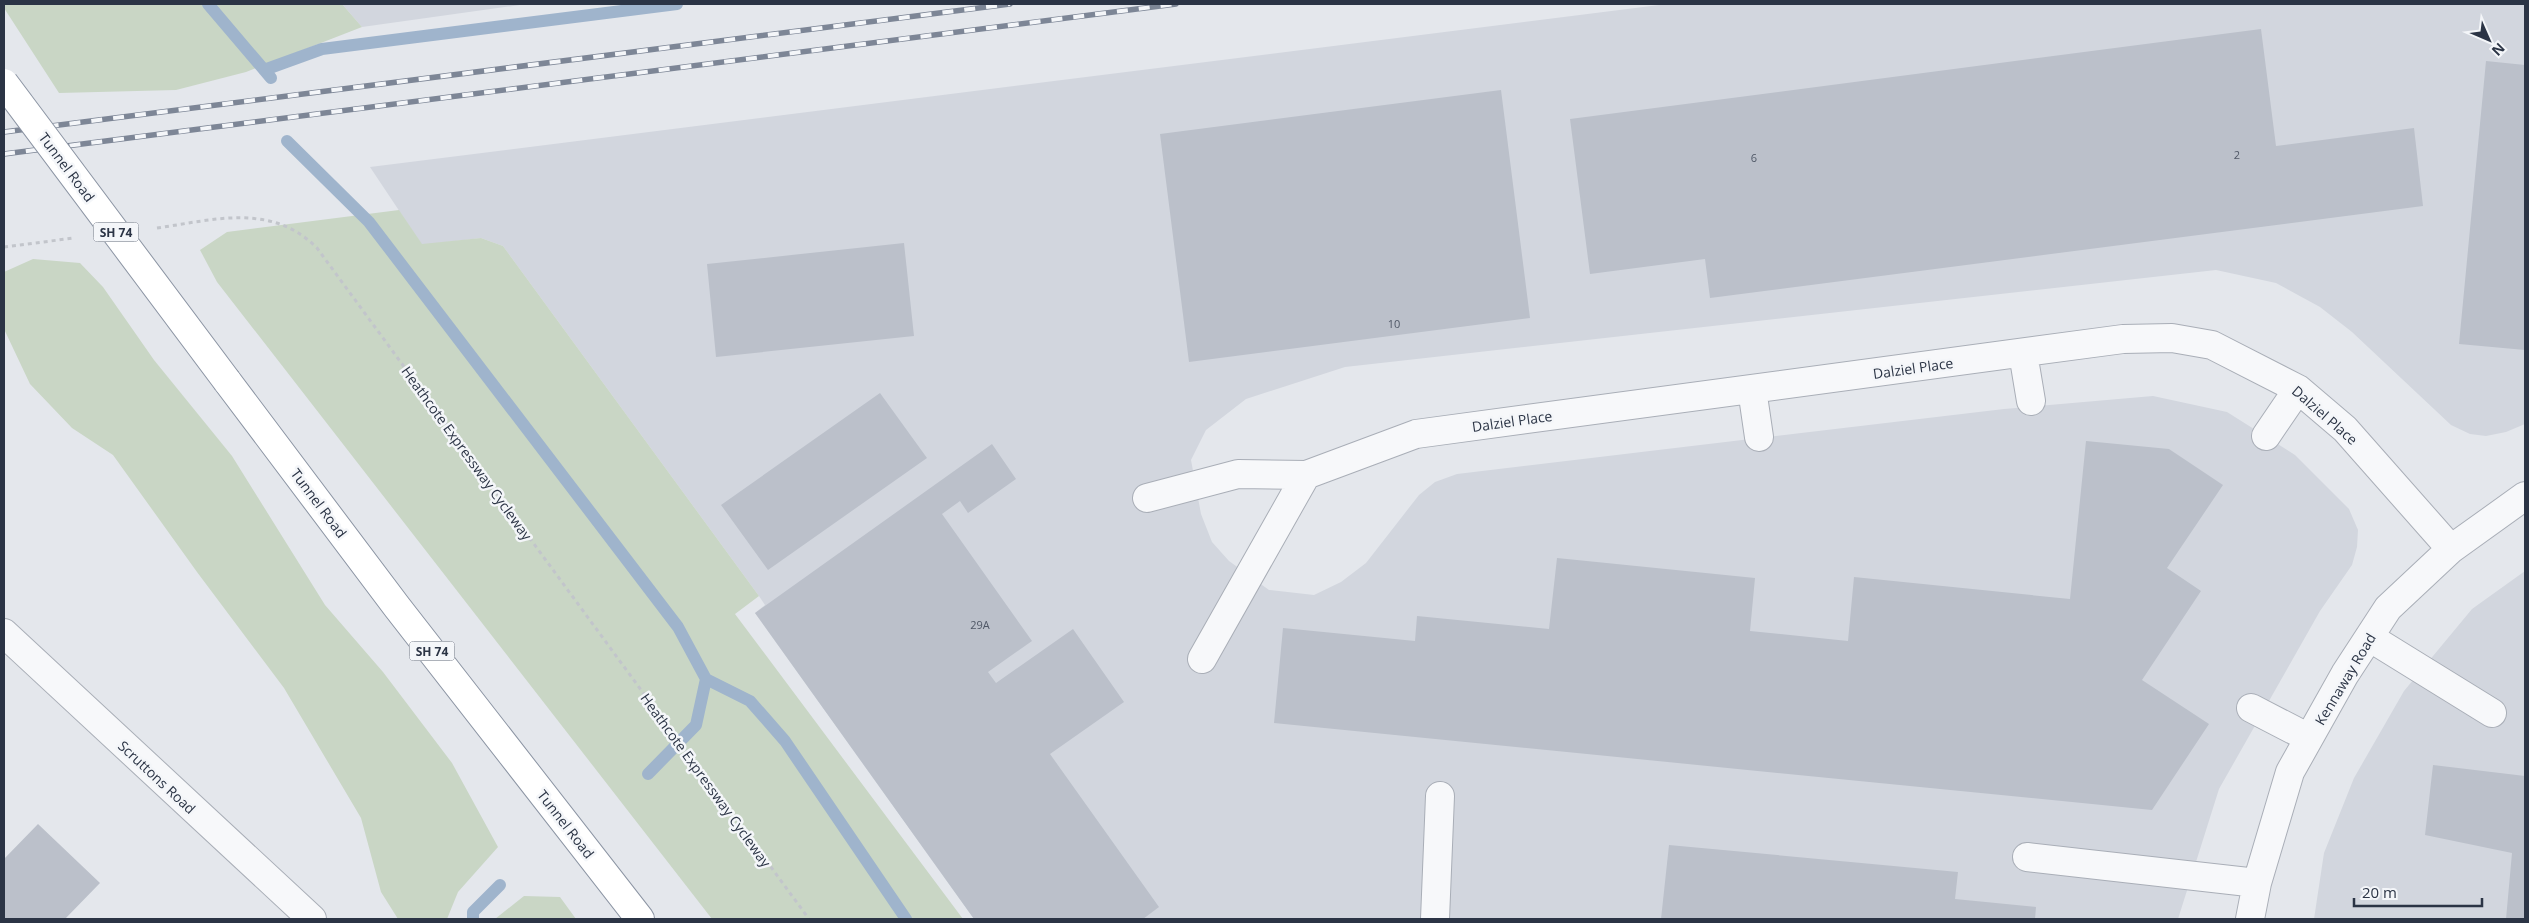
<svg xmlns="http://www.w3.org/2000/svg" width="2529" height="923" viewBox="0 0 2529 923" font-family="'Open Sans',sans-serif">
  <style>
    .built { fill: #d2d6de }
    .green { fill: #c9d6c5 }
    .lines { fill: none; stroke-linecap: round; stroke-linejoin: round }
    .stream { stroke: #9fb4cc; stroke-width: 12 }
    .building { fill: #bbc0ca }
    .minor-casing { stroke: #a9aeb7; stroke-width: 30 }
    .highway-casing { stroke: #8b94a3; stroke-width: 30 }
    .path { stroke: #c2c5cb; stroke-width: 3; stroke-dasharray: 4 4; stroke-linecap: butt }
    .minor { stroke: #f7f8fa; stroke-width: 28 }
    .highway { stroke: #fff; stroke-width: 28 }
    .rail-casing { stroke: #7d8696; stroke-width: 5.5 }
    .rail { stroke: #f4f6f9; stroke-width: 4; stroke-dasharray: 11; stroke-linecap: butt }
    .highway-bridge-casing { stroke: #8b94a3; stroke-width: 30; stroke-linecap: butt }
    .highway-bridge { stroke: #fff; stroke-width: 28 }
    .labels { text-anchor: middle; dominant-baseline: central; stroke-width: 5; stroke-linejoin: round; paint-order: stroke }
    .number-label { font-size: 11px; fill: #4f5766 }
    .shield { fill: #f4f6f9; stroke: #676e7b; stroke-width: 1 }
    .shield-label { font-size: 12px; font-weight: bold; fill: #2b3445 }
    .street-label { font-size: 14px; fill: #2b3445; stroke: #f4f6f9 }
  </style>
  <rect width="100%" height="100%" fill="#e4e7ec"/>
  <path class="built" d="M342,4H527L362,27Z
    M1667,4H2525V424L2506,432L2486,436L2470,434L2451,425L2352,332L2320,307L2276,283L2216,270L1345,367L1246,399L1206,430L1191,460L1201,514L1212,542L1229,561L1269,590L1314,595L1341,582L1366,563L1419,495L1435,482L1457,474L2004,409L2153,396L2227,412L2295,455L2349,509L2358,530L2357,547L2352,565L2320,611L2219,789L2178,919H974L755,613L765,605L759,596L503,246L481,238L422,245L370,167Z
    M2525,571V919H2314L2324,853L2354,778L2404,691L2472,609Z"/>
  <path class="green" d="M4,4H342L362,27L246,72L176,90L59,93L4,8Z
    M399,210L422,244L481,238L503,246L759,596L735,614L963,919H712L217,282L200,250L227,232Z
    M33,259L80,263L103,287L154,360L232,456L325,605L383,672L452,763L498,847L458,892L447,919H398L381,892L361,818L284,688L197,572L113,455L72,428L30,384L4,329V272Z
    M524,896L560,897L576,919H495Z"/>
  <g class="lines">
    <path class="stream" d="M208,4L271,78
      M264,70L322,49L677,4
      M287,141L369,222L678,627L706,679L696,725L648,774
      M706,679L750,701L785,741L906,919
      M473,919V912L500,885"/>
  </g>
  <path class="building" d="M2261,29L2276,146L2414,128L2423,206L1710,298L1705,259L1590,274L1570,119Z
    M2486,61L2525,65V350L2459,344Z
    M1501,90L1530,318L1189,362L1160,134Z
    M904,243L914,336L716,357L707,264Z
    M880,393L927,458L768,570L721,505Z
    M2086,441L2169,449L2223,485L2167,568L2201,591L2142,680L2209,724L2152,810L1274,723L1283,628L1415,641L1417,616L1549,629L1557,558L1755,578L1750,631L1848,641L1854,577L2070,599Z
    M992,444L1016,479L968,513L960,501L942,514L1032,641L988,672L996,683L1073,629L1124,702L1050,754L1159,907L1143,919H974L755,613Z
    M2433,765L2525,776V919H2506L2512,853L2425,835Z
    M38,824L100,883L65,919H4V859Z
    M1669,845L1958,872L1955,899L2036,907L2035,919H1661Z"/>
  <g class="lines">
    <defs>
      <path id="minor" d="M2023,353L2031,401
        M1752,389L1759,437
        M2266,436L2298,389
        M1147,498L1238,474L1306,475L1416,434L2123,339L2172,338L2212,345L2298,389L2345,429L2451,549
        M4,633L312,919
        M2369,637L2492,713
        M1202,659L1306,475
        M2251,708L2309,738
        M2027,857L2257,883
        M1435,919L1440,796
        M2250,919L2257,883L2290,772L2345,674L2388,608L2451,549L2525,496"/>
      <path id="highway" d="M227,381L397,607L640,919"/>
    </defs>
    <use href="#minor" class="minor-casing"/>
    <use href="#highway" class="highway-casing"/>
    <path class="path" d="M157,228C214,220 271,202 317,248L809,919
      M4,247L74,238"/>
    <use href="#minor" class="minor"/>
    <use href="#highway" class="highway"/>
    <defs>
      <path id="rail" d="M4,132L1010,4
        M4,154L1176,4"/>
    </defs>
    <use href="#rail" class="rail-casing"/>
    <use href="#rail" class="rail"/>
    <defs>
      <path id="highway-bridge" d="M4,83L227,381"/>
    </defs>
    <use href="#highway-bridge" class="highway-bridge-casing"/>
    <use href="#highway-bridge" class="highway-bridge"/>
  </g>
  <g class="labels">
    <g class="number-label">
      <text x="2237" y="154">2</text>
      <text x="1754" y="157">6</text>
      <text x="1394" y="323">10</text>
      <text x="980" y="624">29A</text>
    </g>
    <g class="shield">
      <rect x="93.5" y="222.5" width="45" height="19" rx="4"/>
      <rect x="409.5" y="641.5" width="45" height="19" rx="4"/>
    </g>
    <g class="shield-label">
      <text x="116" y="232">SH 74</text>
      <text x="432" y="651">SH 74</text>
    </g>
    <g class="street-label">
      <text transform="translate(67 167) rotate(53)">Tunnel Road</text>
      <text transform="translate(1913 368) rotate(-8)">Dalziel Place</text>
      <text transform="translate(2325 415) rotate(41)">Dalziel Place</text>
      <text transform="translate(1512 421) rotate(-8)">Dalziel Place</text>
      <text transform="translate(467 453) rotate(54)">Heathcote Expressway Cycleway</text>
      <text transform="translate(319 503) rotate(53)">Tunnel Road</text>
      <text transform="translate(2345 679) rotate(-59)">Kennaway Road</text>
      <text transform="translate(157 777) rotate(43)">Scruttons Road</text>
      <text transform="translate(706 780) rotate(54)">Heathcote Expressway Cycleway</text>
      <text transform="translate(566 824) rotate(52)">Tunnel Road</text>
    </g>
  </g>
  <rect width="2529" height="923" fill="none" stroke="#2b3445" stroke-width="10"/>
  <g transform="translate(2489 40) rotate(135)" stroke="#f4f6f9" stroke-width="4" paint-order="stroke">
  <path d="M0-4L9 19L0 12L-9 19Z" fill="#2b3445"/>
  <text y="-8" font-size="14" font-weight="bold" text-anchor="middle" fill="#2b3445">N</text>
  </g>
  <path d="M2354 898v8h128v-8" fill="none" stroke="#2b3445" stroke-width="2.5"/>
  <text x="2362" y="898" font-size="15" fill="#2b3445" stroke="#f4f6f9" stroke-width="4" paint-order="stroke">20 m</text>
</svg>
